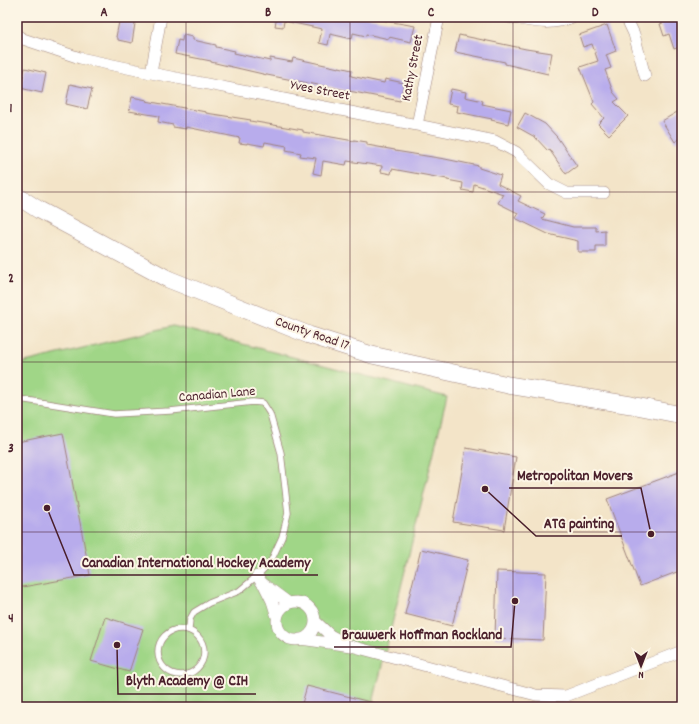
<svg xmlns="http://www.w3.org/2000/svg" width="699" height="724" viewBox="0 0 699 724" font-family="Dekko,sans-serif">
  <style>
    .green { fill: #a0d687; stroke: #757a59 }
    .building { fill: #b8acec }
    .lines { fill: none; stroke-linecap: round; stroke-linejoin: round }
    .lane-casing { stroke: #9e827a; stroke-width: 7 }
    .street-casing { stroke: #9e827a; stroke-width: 12 }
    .primary-casing { stroke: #9e827a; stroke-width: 18 }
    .lane { stroke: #fff; stroke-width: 5.5 }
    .street { stroke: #fff; stroke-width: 11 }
    .primary { stroke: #fff; stroke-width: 17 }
    .grid { fill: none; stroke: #4a1f2b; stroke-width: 1; stroke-opacity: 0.55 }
    .labels { text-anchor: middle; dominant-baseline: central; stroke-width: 4; stroke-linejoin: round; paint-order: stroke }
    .street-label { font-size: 14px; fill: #4a1f2b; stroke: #fcf5e5 }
    .leader { fill: none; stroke: #4a1f2b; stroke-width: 1.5 }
    .callout-dot { fill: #4a1f2b; stroke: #fcf5e5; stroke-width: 1.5 }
    .callout-label { font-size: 15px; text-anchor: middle; font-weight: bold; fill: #4a1f2b; stroke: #fcf5e5; stroke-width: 4; stroke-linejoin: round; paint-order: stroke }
    .neatline { fill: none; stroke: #4a1f2b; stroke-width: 1.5 }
    .grid-label { font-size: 13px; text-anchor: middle; font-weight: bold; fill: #4a1f2b }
  </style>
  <rect width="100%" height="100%" fill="#fcf5e5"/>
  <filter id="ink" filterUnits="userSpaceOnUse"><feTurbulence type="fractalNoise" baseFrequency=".025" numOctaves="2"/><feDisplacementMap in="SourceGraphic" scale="8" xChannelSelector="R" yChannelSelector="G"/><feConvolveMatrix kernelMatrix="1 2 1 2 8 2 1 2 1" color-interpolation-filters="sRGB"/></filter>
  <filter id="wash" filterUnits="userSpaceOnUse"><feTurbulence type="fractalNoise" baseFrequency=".012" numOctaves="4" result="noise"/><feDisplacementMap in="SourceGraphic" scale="16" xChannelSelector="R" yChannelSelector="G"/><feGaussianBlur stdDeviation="0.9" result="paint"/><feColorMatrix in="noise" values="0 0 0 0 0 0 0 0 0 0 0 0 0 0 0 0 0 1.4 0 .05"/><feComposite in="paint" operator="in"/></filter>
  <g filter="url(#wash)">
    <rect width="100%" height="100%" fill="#f3e4c8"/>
    <path class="green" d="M173,326L447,397L372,707H17V364Z"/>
    <g id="blocks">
      <path class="building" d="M120,17H136L132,43L118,40V38L116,37Z
        M277,17H370V18L415,26L411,42L389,37V39L366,34V36L353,33L352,39L330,34L328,45L319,43L322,29L284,21L283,27L275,26Z
        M678,17H680L682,21V46L674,49L669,34L664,36L660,24Z
        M607,25L616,51L606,55L611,68L605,70L613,92L619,99L614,102L628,116L609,135L598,124L604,118L592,104L594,102L580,67L598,61L592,44L583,47L579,35Z
        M183,35L193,37V40L216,45V47L235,51L234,53L270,61V58L292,62L293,58L339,68V67L352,70L351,76L384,83L385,79L404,83L400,101L267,75L211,62V61L175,54L178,40L182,41Z
        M459,35L526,49L552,53L548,74L505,64V62L455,52Z
        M25,68L46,73L42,93L20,88Z
        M70,84L92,89L87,109L66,104Z
        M451,89L466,92L465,97L483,101L482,104L511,110L508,124L491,120L492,119L457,112L458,106L448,104Z
        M132,97L147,100L146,101L206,112V113L251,120L250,121L303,130V132L354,141V140L367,142V145L395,150V151L445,159L479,166V168L501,175L498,184L521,196L518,201L545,214L542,219L573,227H596V231L605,230V246H596V252H578V241L548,234L515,218L518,213L498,203L503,194L474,184L473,192L462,190L463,183L447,180V179L392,169L391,174L381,172L382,166L347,161L346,165L323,161L321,175L313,173L316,158L300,156L301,153L286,150L287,146L265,142L264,146L247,143V144L239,143L240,138L186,127V129L173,127V125L158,122L159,116L129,111Z
        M682,109V137L675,142L662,121Z
        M525,113L545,124L557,137L577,166L566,174L549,149L548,151L535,137L517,127Z
        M63,433L90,575L17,588V442Z
        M466,448L516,457L504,530L453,522Z
        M682,471V570L640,586L607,499Z
        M421,549L468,560L452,626L405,614Z
        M497,571L546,573L543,640L495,638Z
        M105,617L143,629L129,672L91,661Z
        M307,686L378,704V707H301Z"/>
    </g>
  </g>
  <g filter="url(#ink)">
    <use href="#blocks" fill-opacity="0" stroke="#9e827a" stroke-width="1"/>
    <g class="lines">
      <defs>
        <path id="lane" d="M17,399L26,400L114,414L170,411L253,402L263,403L270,414L281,453L288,513L282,537L271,561L257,576L239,591L209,603L194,612L190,619L189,629
          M158 652a23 23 0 1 1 46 0a23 23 0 1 1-46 0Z"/>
        <path id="street" d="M508,17C533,21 548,27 573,17
          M626,17L634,34L645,76
          M17,35L23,39L80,58L151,73L417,125L495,141L516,152L549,184L567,193H604
          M151,73L161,17
          M417,125L439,17
          M257,576L262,583L289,603
          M264,585L272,601L277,617
          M277 621a19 19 0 1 1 38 0a19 19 0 1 1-38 0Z
          M315,621L330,635L345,643
          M300,639L351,646L536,695L566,696L682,651"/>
        <path id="primary" d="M17,196L39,210L168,279L309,335L372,355L508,385L631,405L682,415"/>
      </defs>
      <use href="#lane" class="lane-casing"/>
      <use href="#street" class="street-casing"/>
      <use href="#primary" class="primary-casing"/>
      <use href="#lane" class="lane"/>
      <use href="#street" class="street"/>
      <use href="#primary" class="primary"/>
    </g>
  </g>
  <path class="grid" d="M186,17V707M350,17V707M513,17V707M17,192H682M17,362H682M17,532H682"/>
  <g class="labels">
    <g class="street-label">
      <text transform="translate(413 68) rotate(-79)">Kathy Street</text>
      <text transform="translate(320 91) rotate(11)">Yves Street</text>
      <text transform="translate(312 334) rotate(19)">County Road 17</text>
      <text transform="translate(217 395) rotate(-5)">Canadian Lane</text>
    </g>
  </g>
  <path class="leader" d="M651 534L641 488H509M485 489L536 536H622M47 508L74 575H318M515 601L511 647H334M117 645L118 694H256"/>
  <g class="callout-dot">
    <circle cx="651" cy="534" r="4"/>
    <circle cx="485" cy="489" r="4"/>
    <circle cx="47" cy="508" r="4"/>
    <circle cx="515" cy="601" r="4"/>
    <circle cx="117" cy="645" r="4"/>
  </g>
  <g class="callout-label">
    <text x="575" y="480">Metropolitan Movers</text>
    <text x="579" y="528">ATG painting</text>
    <text x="196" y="567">Canadian International Hockey Academy</text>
    <text x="422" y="639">Brauwerk Hoffman Rockland</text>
    <text x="187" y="685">Blyth Academy @ CIH</text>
  </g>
  <rect width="699" height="724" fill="none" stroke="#fcf5e5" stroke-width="44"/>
  <g transform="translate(641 666) rotate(180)" stroke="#fcf5e5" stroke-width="3" paint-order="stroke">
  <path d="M0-3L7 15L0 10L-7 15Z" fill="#4a1f2b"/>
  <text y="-6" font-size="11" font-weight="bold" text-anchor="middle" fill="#4a1f2b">N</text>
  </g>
  <rect x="22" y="22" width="655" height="680" class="neatline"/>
  <g class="grid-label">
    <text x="104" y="16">A</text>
    <text x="268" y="16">B</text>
    <text x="431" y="16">C</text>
    <text x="595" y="16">D</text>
    <text x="11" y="112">1</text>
    <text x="11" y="282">2</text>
    <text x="11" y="452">3</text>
    <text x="11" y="622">4</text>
  </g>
</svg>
